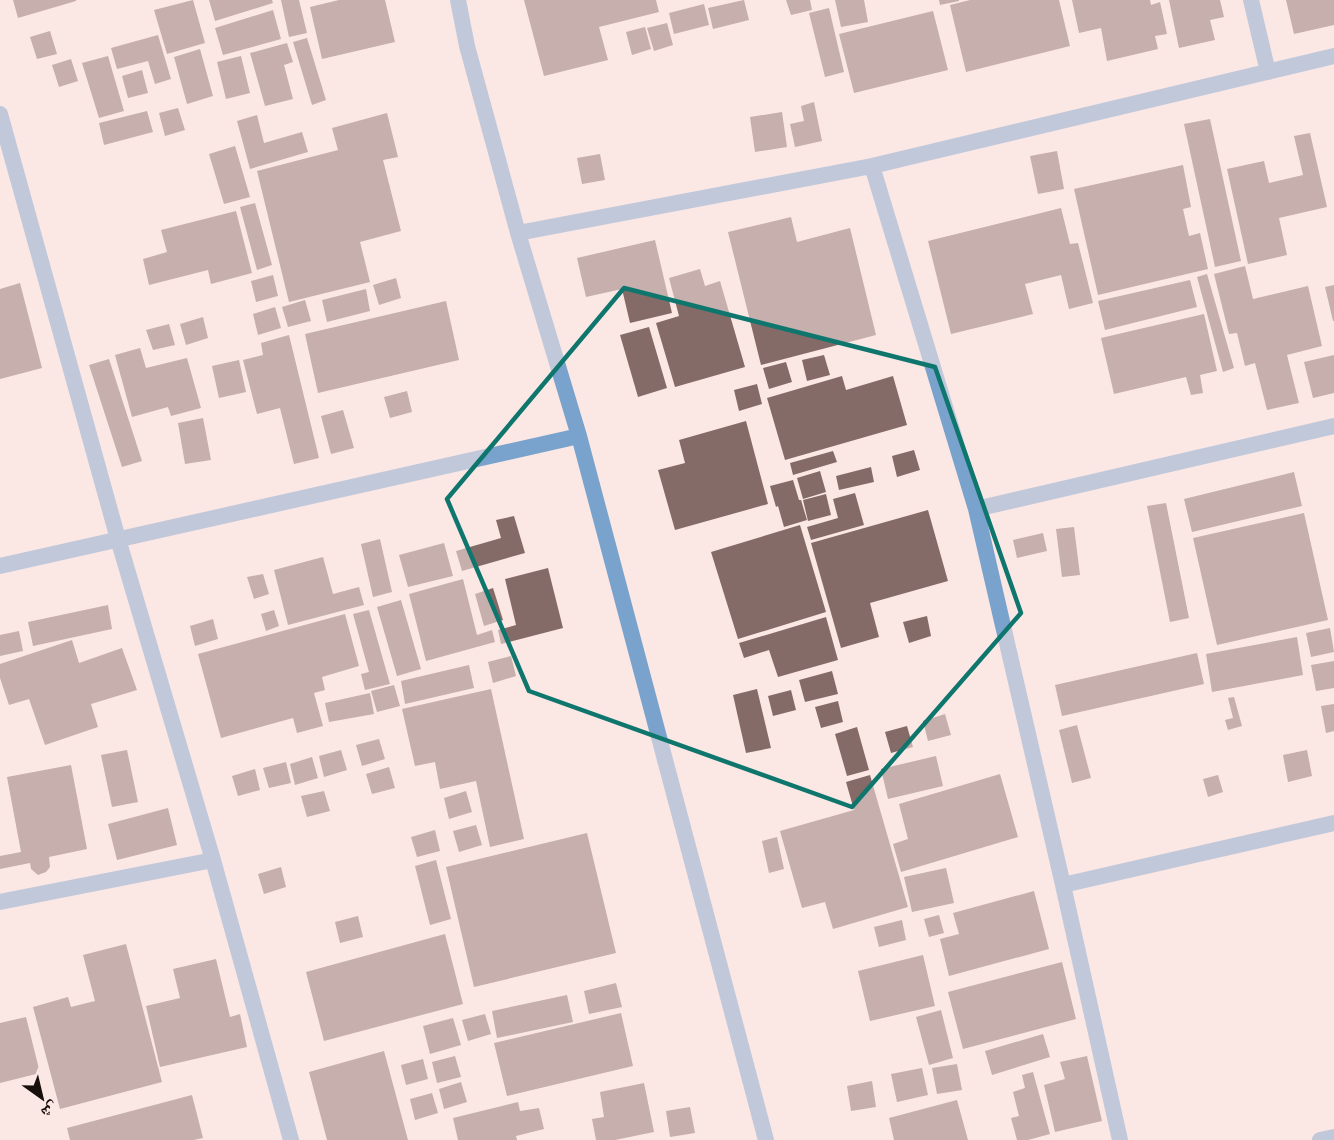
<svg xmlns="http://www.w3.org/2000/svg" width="1334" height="1140" viewBox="0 0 1334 1140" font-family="'Noto Sans','Noto Naskh Arabic',sans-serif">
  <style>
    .building { fill: #856b67 }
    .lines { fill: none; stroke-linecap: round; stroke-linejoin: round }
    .minor { stroke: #79a3cc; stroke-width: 16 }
    .marked { fill: none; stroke: #0f766e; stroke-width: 4.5; stroke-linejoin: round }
  </style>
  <rect width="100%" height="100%" fill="#fbe8e5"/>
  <path class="building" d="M13,0H76V1L18,18Z
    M193,0L205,43L167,54L154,10Z
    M209,0H272L273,3L215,21Z
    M281,0H299L307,33L289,37Z
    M339,0H385L395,42L322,59L310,7Z
    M524,0H656L659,12L599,27L608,60L544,76Z
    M744,0L749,20L713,29L708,8Z
    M786,0H810L812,10L791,15Z
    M835,0H864L868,22L841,27Z
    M939,0H959V1L940,5Z
    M970,0H1059L1070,46L966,72L950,5Z
    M1072,0H1150L1151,5L1160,2L1167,34L1155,36L1158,49L1107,61L1101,28L1079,33Z
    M1169,0H1220L1224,17L1210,20L1215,40L1179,48Z
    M1286,0H1334V25L1294,34Z
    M704,4L709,25L674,34L669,13Z
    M829,8L844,72L825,77L809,13Z
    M273,10L281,39L223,55L215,28Z
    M933,11L948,70L854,93L839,34Z
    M667,23L673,45L654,51L647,28Z
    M645,27L651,49L632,55L626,32Z
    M50,31L57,54L37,59L30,37Z
    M158,35L171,79L155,84L148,61L117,69L111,48Z
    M307,38L326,100L312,105L293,42Z
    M287,43L293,62L284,65L293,99L265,106L250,53Z
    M200,49L213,96L187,104L174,57Z
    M108,56L124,111L99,118L82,63Z
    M241,56L250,93L226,99L217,62Z
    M71,59L78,81L59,87L52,65Z
    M142,70L148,93L128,98L122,76Z
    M814,102L822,141L795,147L790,124L804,121L801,106Z
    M178,108L185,130L165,136L159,113Z
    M147,111L153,132L104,145L99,123Z
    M782,112L787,147L755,152L750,117Z
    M387,113L398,157L383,160L401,231L360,242L370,282L289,302L257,171L338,150L332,128Z
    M257,115L264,143L302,132L308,152L250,169L237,121Z
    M1210,119L1241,261L1215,267L1184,124Z
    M1310,133L1327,207L1279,218L1287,255L1248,264L1227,169L1264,161L1269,183L1303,175L1294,136Z
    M235,146L250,197L224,204L209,154Z
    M1057,151L1064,189L1038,194L1030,156Z
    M600,154L605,180L582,184L577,158Z
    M1183,165L1191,207L1183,209L1189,236L1200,233L1208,269L1098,295L1074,189Z
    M255,203L272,265L257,270L240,207Z
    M1061,208L1070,244L1078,243L1093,303L1069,309L1061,275L1025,284L1033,314L951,334L928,241Z
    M236,211L252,273L211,284L208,270L149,285L143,259L167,252L161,230Z
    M791,217L797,242L850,228L876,335L761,365L728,232Z
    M655,240L672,313L630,323L622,289L586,297L577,258Z
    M1245,266L1253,299L1308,286L1322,346L1287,355L1299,403L1267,410L1255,363L1245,366L1237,333L1229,334L1214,274Z
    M700,269L705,286L720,281L745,367L675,387L656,323L679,316L669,278Z
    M1207,274L1234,368L1223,372L1197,277Z
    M273,275L278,296L256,302L251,281Z
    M396,278L401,298L379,305L373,285Z
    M1190,280L1197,307L1105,330L1098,301Z
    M20,283L42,368L0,379V289Z
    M1334,285V321H1333L1325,287Z
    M366,289L370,311L327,322L322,300Z
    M305,300L311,321L288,327L282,307Z
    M446,301L459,360L318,393L305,334Z
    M275,307L281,328L258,335L253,314Z
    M1204,314L1217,371L1200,375L1203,393L1191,395L1186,377L1114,394L1101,338Z
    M203,317L208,338L186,345L180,324Z
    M169,324L175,345L153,350L146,330Z
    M649,327L667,388L638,397L620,335Z
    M289,335L319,458L294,464L280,408L257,414L243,360L263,355L261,343Z
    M140,348L146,368L187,358L201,408L171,416L168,407L132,417L115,355Z
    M824,355L830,375L807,381L802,360Z
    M1334,355V393L1313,398L1304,362Z
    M109,359L142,461L122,467L89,365Z
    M239,360L246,392L219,398L212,366Z
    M786,362L792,382L769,389L763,368Z
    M842,376L846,390L893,376L907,425L785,460L767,398Z
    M757,384L762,404L739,411L734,390Z
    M407,391L412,412L390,418L384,397Z
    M343,410L354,448L331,454L321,416Z
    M203,418L211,460L185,464L178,423Z
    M746,421L768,504L675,530L658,470L685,463L679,440Z
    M914,450L920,470L897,477L892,456Z
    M833,451L837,462L793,475L790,463Z
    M871,467L874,482L839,490L836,476Z
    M820,471L826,492L803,499L797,478Z
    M1294,472L1302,506L1192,532L1184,499Z
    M793,480L799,500H801L807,520L784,527L778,506L776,507L770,486Z
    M855,493L864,525L811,540L807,527L838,518L833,499Z
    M826,494L831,515L808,521L803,500Z
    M1166,503L1189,618L1170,622L1147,506Z
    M928,510L948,581L870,603L879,637L841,648L811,543Z
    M1304,513L1328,620L1217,645L1193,538Z
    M514,516L525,553L462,571L456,551L501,538L496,520Z
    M800,525L826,612L738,639L711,552Z
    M1074,527L1080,575L1062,577L1056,529Z
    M1043,533L1047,551L1017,558L1013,540Z
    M380,539L392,592L373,597L361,544Z
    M444,543L453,576L408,587L399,555Z
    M323,557L333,594L359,587L364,605L288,625L274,570Z
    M548,568L563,628L501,644L498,630L516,625L505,579Z
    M263,574L269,594L254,599L247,577Z
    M463,579L477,635L492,630L495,642L426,661L409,594Z
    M493,588L503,620L484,626L475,594Z
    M401,600L421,669L397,676L377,607Z
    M108,605L112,629L33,646L28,622Z
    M274,610L279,626L266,631L261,614Z
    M369,610L390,684L365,690L361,674L369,672L353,614Z
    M345,614L359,666L322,677L325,690L314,693L323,726L297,733L293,718L221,738L198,654Z
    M927,616L931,636L909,643L903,622Z
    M826,617L838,660L778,677L769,650L744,658L739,643Z
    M213,619L218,639L195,646L190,626Z
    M1330,628L1334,652L1311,657L1306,633Z
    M19,631L23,651L0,656V635Z
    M1297,637L1303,675L1212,692L1206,654Z
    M72,640L79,663L122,648L137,690L91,704L98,727L45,745L29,699L9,705L0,678V664Z
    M1197,653L1204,684L1062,716L1055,685Z
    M511,656L516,676L493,683L488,662Z
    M1334,661V688L1316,691L1311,665Z
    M469,665L474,688L405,704L401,681Z
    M832,671L838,694L805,702L799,680Z
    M394,685L400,706L377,712L371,691Z
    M491,689L524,839L490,847L476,781L440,789L435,762L415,766L402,709Z
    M757,689L771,748L746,753L733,695Z
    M791,690L796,710L773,716L768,696Z
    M370,693L374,714L329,722L325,703Z
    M1234,697L1242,726L1228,730L1225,720L1233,718L1228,698Z
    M838,701L843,722L821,728L815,707Z
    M1334,704V731L1326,733L1321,706Z
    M945,714L951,735L928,741L923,721Z
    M1077,725L1091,778L1072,783L1059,730Z
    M907,726L913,747L891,753L885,732Z
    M857,727L869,770L847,776L835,734Z
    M379,739L385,759L362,766L356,745Z
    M127,750L138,802L112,807L101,755Z
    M341,750L347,770L324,777L319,756Z
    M1307,750L1312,776L1288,782L1283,755Z
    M936,756L943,786L888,799L881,769Z
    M312,757L318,778L295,785L290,764Z
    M286,762L291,783L269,788L263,768Z
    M71,765L87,849L49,857L50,867L46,872L38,875L31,869L30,863L0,869V856L21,852L7,777Z
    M389,767L395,788L372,794L366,774Z
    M255,769L260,790L238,796L232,776Z
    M1000,774L1018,837L901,872L893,844L908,839L899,804Z
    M870,775L908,907L833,929L825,902L802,908L780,831L854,810L846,782Z
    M1218,775L1223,792L1208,797L1203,779Z
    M324,791L330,811L307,817L301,796Z
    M466,791L472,812L449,819L444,798Z
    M168,808L177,845L117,860L108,824Z
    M476,825L482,845L459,852L453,831Z
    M435,830L440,851L417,857L411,837Z
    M587,833L616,953L474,987L446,867Z
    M777,837L784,869L769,873L762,841Z
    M436,860L451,919L430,925L415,866Z
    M281,867L286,887L264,894L258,874Z
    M946,868L954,903L912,912L904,877Z
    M1034,891L1049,949L949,976L940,939L959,934L953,913Z
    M939,915L944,933L929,937L924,919Z
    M358,916L363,937L340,943L335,922Z
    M902,920L906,940L879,947L874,927Z
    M445,934L463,1004L324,1041L306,972Z
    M126,944L162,1082L60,1109L33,1007L68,997L71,1007L95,1001L83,955Z
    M923,955L935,1006L870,1021L858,971Z
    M216,959L230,1017L240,1014L247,1047L160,1067L146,1006L180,998L173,969Z
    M1062,962L1076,1019L963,1049L948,992Z
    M616,983L622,1007L589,1014L584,991Z
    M567,995L573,1022L497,1038L492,1011Z
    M941,1010L953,1058L929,1065L916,1017Z
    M621,1013L633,1066L507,1096L494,1043Z
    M485,1014L491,1034L468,1041L462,1020Z
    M26,1017L40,1073L0,1083V1023Z
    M453,1018L461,1045L430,1054L423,1026Z
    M1043,1034L1050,1057L992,1075L985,1051Z
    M384,1051L408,1140H327L309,1072Z
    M455,1056L461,1077L437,1083L432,1062Z
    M1087,1056L1102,1121L1055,1132L1044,1085L1065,1079L1060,1062Z
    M423,1059L428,1079L406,1085L401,1065Z
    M957,1064L962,1090L937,1094L932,1068Z
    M922,1068L928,1095L897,1102L891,1074Z
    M1033,1072L1050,1134L1028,1140H1017L1011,1118L1019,1116L1013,1092L1025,1088L1022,1075Z
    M872,1081L876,1107L851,1111L847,1086Z
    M461,1082L467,1102L444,1109L439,1089Z
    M644,1083L654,1132L615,1140H596L592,1119L604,1117L600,1092Z
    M432,1093L438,1113L415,1120L410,1099Z
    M192,1095L203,1138L194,1140H70L67,1128Z
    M957,1100L968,1140H894L889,1118Z
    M518,1102L520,1111L539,1108L544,1129L516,1136L517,1140H458L453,1118Z
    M690,1107L695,1133L670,1137L666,1111Z"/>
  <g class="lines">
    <path class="minor" d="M458,0L467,46L518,233L579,436L766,1140
      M1251,0L1268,72
      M0,114L118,539L213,860L291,1140
      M872,166L976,509L1063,885L1120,1140
      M518,233L872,166L1334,56
      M976,509L1334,426
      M0,566L579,436
      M1063,885L1334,823
      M0,902L213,860
      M1320,1140L1334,1137"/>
  </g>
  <path d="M0 0H1334V1140H0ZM624,288L935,367L1021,613L852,807L529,691L447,499Z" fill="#fbe8e5" fill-opacity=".55" fill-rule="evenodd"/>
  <path class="marked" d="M624,288L935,367L1021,613L852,807L529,691L447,499Z"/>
  <g transform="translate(42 1098) rotate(146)" stroke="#fbe8e5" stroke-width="4.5" paint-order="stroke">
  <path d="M0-4.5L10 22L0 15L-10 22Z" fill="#180e0c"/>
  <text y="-9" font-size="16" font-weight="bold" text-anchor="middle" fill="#180e0c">ش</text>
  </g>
</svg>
